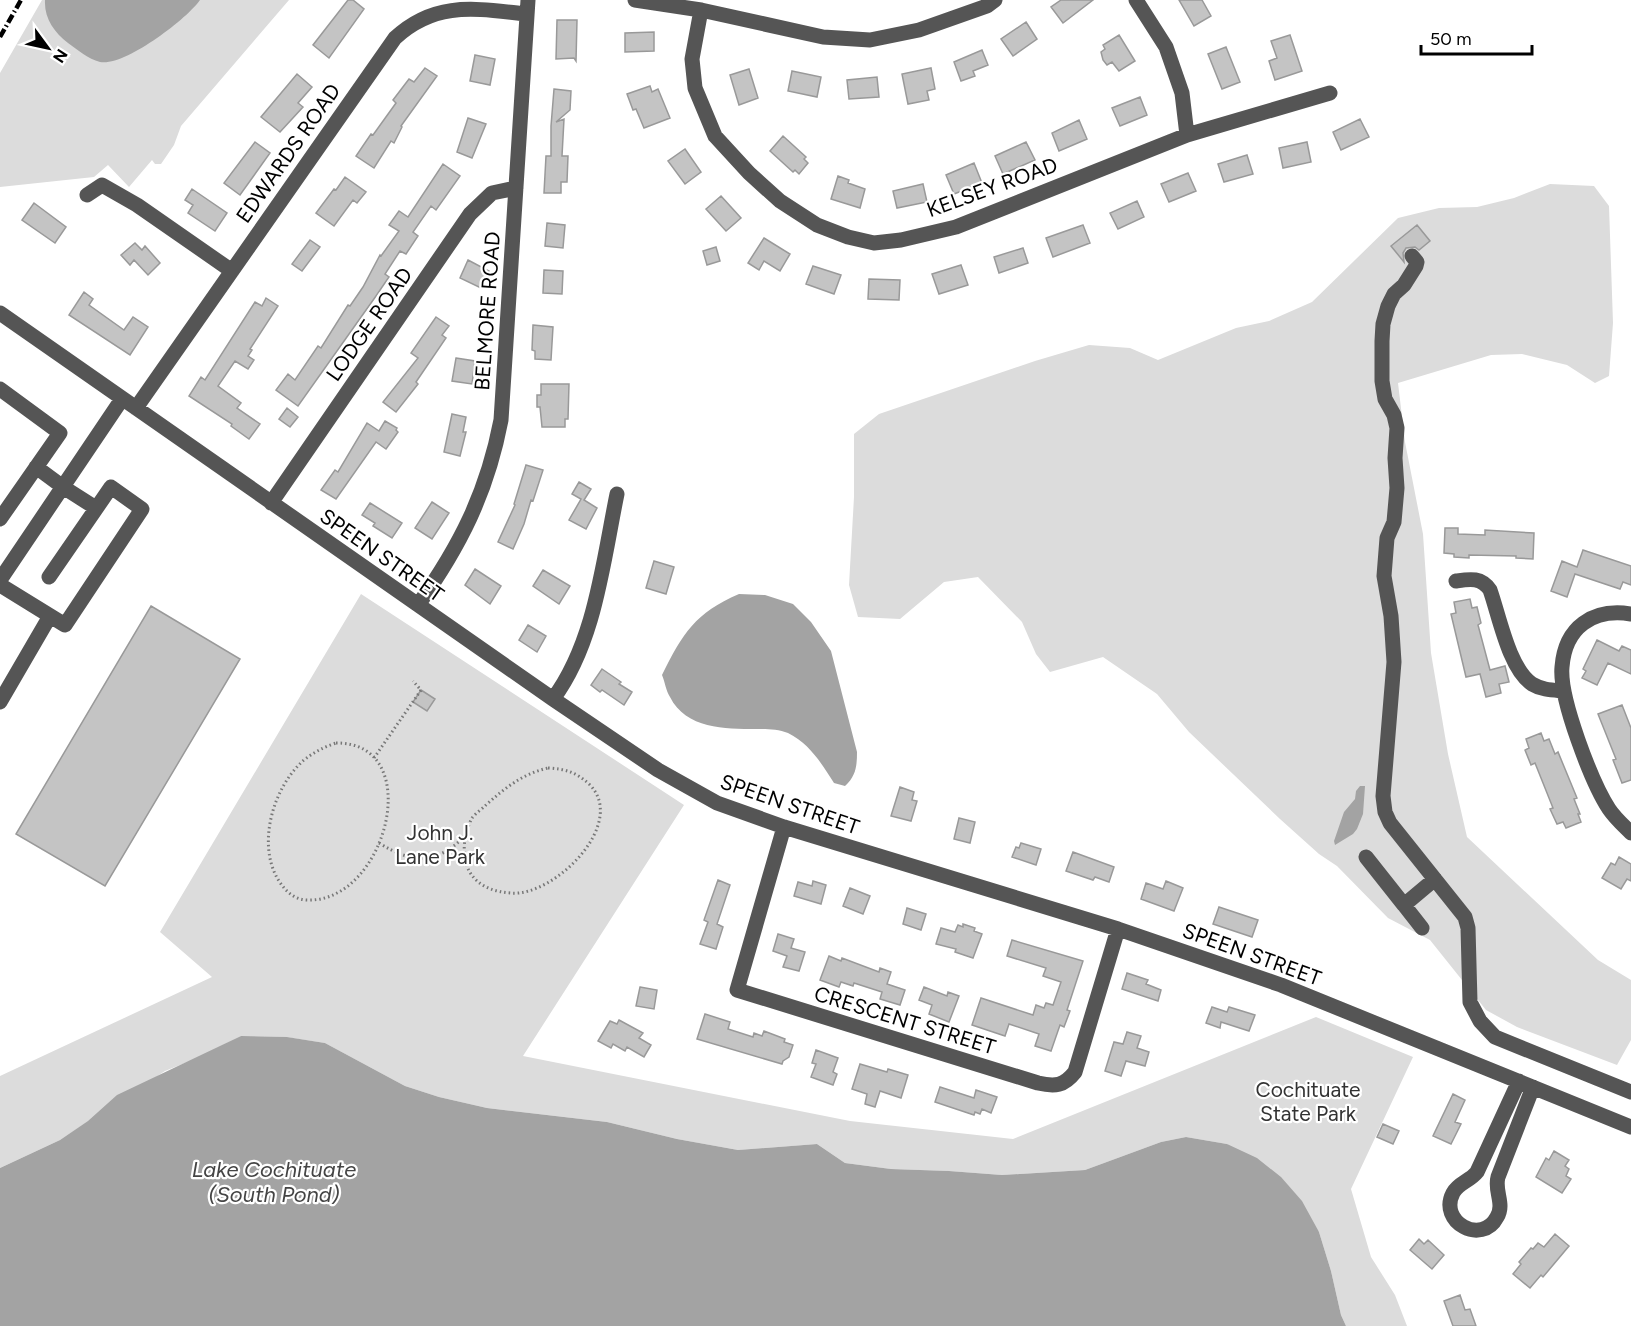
<svg xmlns="http://www.w3.org/2000/svg" width="1631" height="1326" viewBox="0 0 1631 1326" font-family="Figtree,sans-serif">
  <style>
    .green { fill: #dcdcdc }
    .water { fill: #a3a3a3 }
    .building { fill: #c4c4c4; stroke: #999; stroke-width: 1.5 }
    .lines { fill: none; stroke-linecap: round; stroke-linejoin: round }
    .path { stroke: #777; stroke-width: 3; stroke-dasharray: 1.5 3; stroke-linecap: butt }
    .minor { stroke: #555; stroke-width: 15 }
    .rail { stroke: #000; stroke-width: 4.5; stroke-dasharray: 9 3 1.5 3; stroke-linecap: butt }
    .labels { text-anchor: middle; dominant-baseline: central; stroke-width: 4.5; stroke-linejoin: round; paint-order: stroke }
    .street-label { font-size: 21px; fill: #000; stroke: #fff }
    .park-label { font-size: 21px; fill: #333; stroke: #fff }
    .water-label { font-size: 22px; font-style: italic; fill: #444; stroke: #fff }
  </style>
  <rect width="100%" height="100%" fill="#fff"/>
  <path class="green" d="M42,0H289L181,126L174,145L161,164H155L152,160L129,187L108,165L94,177L0,187V73Z
    M1550,184L1594,186L1609,206L1613,323L1609,376L1595,383L1567,365L1522,354L1491,355L1398,383L1405,442L1423,534L1431,653L1448,754L1467,837L1598,960L1631,980V1040L1617,1065L1517,1027L1486,1010L1430,940L1388,918L1337,866L1319,854L1280,819L1189,732L1157,694L1103,657L1050,672L1036,654L1022,622L978,577L944,582L900,619L858,617L849,585L854,497V434L879,414L1035,361L1089,345L1130,348L1158,360L1236,328L1269,321L1312,302L1398,218L1439,208L1477,207L1514,198Z
    M361,594L684,805L523,1056L850,1121L1013,1139L1316,1017L1413,1057L1351,1189L1371,1257L1395,1295L1407,1326H1346L1341,1315L1331,1271L1319,1232L1227,1144L1186,1137L1161,1142L1085,1170L1002,1175L949,1171L891,1169L845,1163L817,1144L738,1150L677,1139L607,1122L487,1108L439,1097L405,1086L325,1043L286,1037L241,1036L200,1057L165,1071L60,1140L0,1168V1076L212,977L160,932Z"/>
  <path class="water" d="M45,0H200C187,19 124,67 100,62C88,59 78,50 68,43C54,32 44,18 45,0Z
    M739,594L765,595L793,604L811,622L831,651L857,752C857,766 856,776 845,786L834,783C821,763 810,744 788,733C778,729 766,729 756,729C725,729 686,729 670,697C666,691 665,682 662,675C683,633 695,613 739,594Z
    M1360,786H1365L1363,814L1357,829L1353,834L1335,845L1334,841L1344,812L1355,799L1356,791Z
    M241,1036L287,1037L325,1043L405,1086L439,1097L487,1108L607,1122L677,1139L738,1150L817,1144L845,1163L891,1169L949,1171L1002,1175L1085,1170L1161,1142L1186,1137L1227,1144L1257,1158L1281,1177L1302,1201L1319,1232L1331,1271L1341,1315L1346,1326H0V1168L60,1140L88,1121L117,1095Z"/>
  <path class="building" d="M348,0H353L364,9L329,58L313,45Z
    M1061,0H1093L1063,23L1051,7Z
    M1179,0H1202L1211,16L1194,26Z
    M557,20H577L576,61L574,58L556,59Z
    M1026,22L1037,39L1013,56L1001,39Z
    M654,32V51L625,52V33Z
    M1119,35L1135,61L1119,71L1112,62L1107,65L1103,60L1101,52L1105,49L1103,45Z
    M1290,35L1302,71L1275,80L1269,61L1277,58L1271,41Z
    M1226,47L1240,82L1222,89L1208,54Z
    M982,50L988,65L973,71L975,76L961,81L954,62Z
    M475,55L495,59L490,85L470,81Z
    M425,68L437,76L401,126L402,127L394,143L391,141L374,168L356,156L371,134L373,135L396,103L393,100L409,79L414,82Z
    M931,68L935,89L927,91L929,100L908,104L902,74Z
    M749,69L758,98L739,105L730,75Z
    M792,71L821,77L817,97L788,91Z
    M297,74L312,87L298,103L303,107L280,132L261,117Z
    M877,77L879,97L849,99L847,80Z
    M650,86L652,92L658,89L670,118L644,128L636,109L633,110L627,94Z
    M554,89L571,91L570,110L556,122L564,119L562,156H568L567,182H561V193H544L546,156H551V126Z
    M1140,97L1147,115L1120,126L1112,108Z
    M468,118L486,124L472,158L457,152Z
    M1360,119L1369,137L1341,150L1333,132Z
    M1079,120L1087,139L1059,151L1052,133Z
    M783,136L806,157L804,159L808,163L799,174L795,170L793,172L770,151Z
    M255,142L270,153L240,195L224,183Z
    M1026,142L1035,160L1003,174L995,156Z
    M1307,142L1311,162L1283,168L1279,148Z
    M685,149L701,172L685,184L668,161Z
    M1247,155L1253,174L1224,182L1218,164Z
    M974,163L982,183L954,194L946,175Z
    M443,164L460,176L436,210L431,206L413,232L418,236L406,254L400,251L385,274L389,277L376,296L298,406L276,390L288,374L295,380L318,346L321,348L348,305L350,306L363,287L380,255L381,256L399,231L389,225L399,211L408,217Z
    M1188,173L1196,191L1169,202L1161,184Z
    M838,176L849,180L848,183L865,189L860,208L831,199Z
    M345,177L366,192L357,203L353,200L334,226L316,213L334,189L336,190Z
    M923,184L927,202L897,208L893,191Z
    M192,189L227,213L215,231L188,213L193,205L185,200Z
    M721,196L741,218L726,231L706,209Z
    M1137,201L1144,217L1118,229L1110,213Z
    M34,203L66,227L55,243L22,220Z
    M547,223L565,225L563,248L545,246Z
    M1083,225L1090,243L1053,257L1046,238Z
    M1417,225L1430,241L1419,250L1415,247L1406,248L1403,253L1404,262L1391,246Z
    M764,238L790,254L780,271L764,261L759,270L748,263Z
    M310,240L320,247L302,271L292,264Z
    M135,243L142,250L145,246L160,263L148,275L134,260L130,265L121,255Z
    M716,247L720,261L707,265L703,251Z
    M1023,248L1028,263L999,273L994,257Z
    M468,260L489,271L481,288L460,278Z
    M961,265L968,285L939,294L932,274Z
    M813,266L841,275L834,294L806,284Z
    M544,270L563,271L562,294L543,293Z
    M869,279L900,280L899,300L868,299Z
    M84,292L93,299L89,305L124,330L133,317L148,327L130,355L69,315Z
    M266,298L278,306L250,349L252,350L248,356L254,360L248,369L235,361L218,386L241,403L237,408L260,424L249,439L231,426L232,424L189,396L201,377L205,380L255,302L262,306Z
    M436,317L449,326L442,335L446,338L416,382L418,384L396,412L383,402L418,358L411,353Z
    M533,325L553,327L551,360L535,359V351L532,350Z
    M456,358L475,361L472,384L452,381Z
    M541,384H569L568,419H565V427H542L540,407H537V395H541Z
    M287,408L298,417L290,427L279,419Z
    M452,414L466,417L463,432H466L460,456L444,452Z
    M385,421L397,428L396,430L398,432L386,449L376,442L336,499L321,490L335,470L338,472L367,423L379,431Z
    M526,465L543,470L533,501L531,500L524,524L513,549L498,542L515,505L514,504Z
    M579,482L591,489L584,500L597,508L586,529L569,520L581,499L572,494Z
    M432,502L449,513L432,539L415,528Z
    M370,503L402,523L392,538L373,526L375,523L362,515Z
    M1445,528H1458V534L1485,535V530L1534,533L1533,559L1516,558V556L1469,555V558L1454,557V554L1444,553Z
    M1583,550L1631,566V585L1623,582L1620,589L1575,574L1567,597L1551,591L1562,561L1577,567Z
    M654,561L674,567L666,594L646,588Z
    M475,569L501,586L490,604L465,585Z
    M543,570L570,586L559,604L533,586Z
    M1470,599L1472,608L1477,607L1481,623L1478,625L1490,670L1505,666L1509,682L1499,684L1501,693L1486,697L1480,674L1466,677L1451,614L1456,613L1454,602Z
    M151,606L240,659L105,886L16,834Z
    M528,625L546,636L537,652L519,640Z
    M1597,640L1619,651L1622,646L1631,650V674L1608,663L1597,685L1582,678L1586,671L1583,669Z
    M602,669L621,682L619,684L632,692L624,705L602,690L600,692L591,685Z
    M421,690L435,699L427,711L413,702Z
    M1622,705L1631,728V780L1622,783L1613,760L1616,759L1598,714Z
    M1541,733L1544,741L1549,739L1555,754L1558,752L1577,798L1574,799L1580,814H1578L1581,822L1566,828L1563,822L1557,824L1550,809L1553,808L1535,763L1531,765L1525,750L1529,748L1526,739Z
    M900,787L914,792L912,800L917,801L911,821L891,816Z
    M959,818L975,822L970,843L954,839Z
    M1021,843L1041,849L1036,865L1012,857L1016,847L1019,848Z
    M1073,852L1114,867L1109,882L1095,877L1093,880L1066,871Z
    M1619,857L1631,864V881L1627,879L1621,889L1602,878L1611,863L1615,865Z
    M718,880L730,885L717,924L723,927L716,949L700,944L708,922L704,920Z
    M813,881L826,885L821,904L794,896L798,882L812,886Z
    M1166,881L1183,888L1174,911L1141,899L1146,883L1163,889Z
    M850,888L870,896L863,914L843,906Z
    M1219,907L1258,920L1252,937L1213,924Z
    M907,908L926,914L921,930L903,924Z
    M963,924L975,928L974,931L982,934L973,958L955,952L956,949L936,944L941,928L955,932L958,925L963,927Z
    M778,934L794,939L791,948L805,952L799,971L783,967L787,956L773,951Z
    M1012,940L1083,961L1067,1010L1070,1011L1064,1027L1060,1025L1051,1051L1035,1046L1039,1034L1009,1024L1005,1036L972,1025L981,998L1033,1015L1036,1005L1044,1008L1046,1003L1053,1005L1061,982L1043,976L1046,968L1007,956Z
    M829,956L841,961L842,958L879,972L880,968L891,972L887,984L905,990L900,1005L880,999L882,992L854,983L853,986L841,982L839,987L820,980Z
    M1127,973L1148,980L1146,984L1161,990L1158,1001L1122,989Z
    M640,987L657,990L654,1009L636,1006Z
    M924,987L947,996L948,992L959,996L949,1022L929,1014L932,1005L919,1000Z
    M1212,1007L1227,1012L1229,1007L1255,1015L1249,1031L1221,1022L1220,1028L1206,1023Z
    M705,1014L730,1022L728,1029L753,1037L754,1033L762,1036L764,1031L785,1039L784,1042L793,1045L789,1057L783,1061L782,1064L697,1039Z
    M619,1020L643,1033L639,1038L651,1045L644,1057L627,1047L625,1051L613,1044L611,1048L598,1041L610,1021L617,1024Z
    M1127,1032L1141,1036L1137,1048L1149,1052L1145,1066L1126,1061L1121,1076L1105,1071L1114,1042L1123,1044Z
    M816,1050L838,1058L833,1072L837,1074L833,1085L811,1077L816,1064L812,1063Z
    M860,1064L887,1072L888,1069L908,1075L901,1098L880,1091L875,1107L865,1104L867,1094L852,1089Z
    M940,1087L974,1098L976,1090L997,1097L991,1113L982,1109L980,1114L975,1112L974,1115L935,1102Z
    M1453,1094L1465,1100L1455,1122L1461,1124L1451,1144L1433,1136Z
    M1383,1124L1399,1131L1393,1144L1377,1137Z
    M1554,1151L1569,1160L1565,1166L1569,1169L1566,1176L1571,1179L1562,1193L1536,1177L1546,1158L1549,1160Z
    M1555,1234L1569,1246L1543,1277L1541,1275L1530,1288L1513,1274L1521,1264L1519,1262L1531,1248L1533,1249L1538,1243L1544,1247Z
    M1419,1239L1424,1244L1428,1240L1444,1255L1432,1269L1410,1250Z
    M1460,1295L1465,1310L1470,1309L1476,1326H1453L1444,1301Z"/>
  <g class="lines">
    <path class="path" d="M336,743C427,742 387,902 308,900C295,900 286,892 279,881C256,845 273,787 304,760C314,752 324,747 336,743Z
      M374,758L421,690L413,681
      M548,768C565,769 576,772 589,784C629,823 554,897 511,893C479,891 460,873 465,839C466,833 469,823 472,818C476,813 482,809 486,805C505,788 522,774 548,768Z
      M379,843C413,864 436,865 465,836"/>
    <path class="minor" d="M635,0L701,10L823,37L870,40L919,30L987,6L995,0
      M1136,0L1166,47L1182,93L1187,135
      M701,10L692,59L695,88L715,136L749,173L780,201L817,225L848,237L874,243L901,240L956,227L1187,135L1330,93
      M87,195L102,185L137,205L232,271
      M1412,256L1417,262L1416,266L1404,285L1394,294L1388,306L1383,324L1382,341V381L1385,399L1394,415L1397,428L1395,458L1397,488L1394,522L1387,538L1384,576L1391,616L1394,662L1383,796L1385,812L1390,823L1465,917L1468,928L1470,1002L1480,1021L1495,1037L1631,1092
      M0,313L553,699L658,770L717,803L784,827L1118,929L1281,985L1631,1127
      M0,389L60,433L0,519
      M136,408L395,38C436,0 477,9 527,14
      M36,467L63,487L96,508
      M271,503L470,214L492,193L516,188
      M0,580L122,399
      M1456,581C1470,579 1481,577 1490,590C1499,615 1509,669 1532,684C1542,690 1552,690 1564,691
      M0,585L65,625L142,509L111,487L49,577
      M418,605C460,546 487,493 501,420L528,0
      M1631,614C1593,608 1565,627 1562,667C1559,698 1592,783 1609,809C1615,818 1623,825 1631,833
      M553,699C595,643 603,562 617,494
      M0,702L50,616
      M784,827L737,990L1038,1083C1055,1087 1064,1086 1075,1072L1118,929
      M1366,857L1404,905
      M1422,928L1404,905L1435,879
      M1519,1081L1477,1172C1470,1181 1458,1183 1453,1193C1438,1222 1482,1246 1497,1217C1505,1204 1494,1191 1498,1177L1533,1087"/>
    <path class="rail" d="M0,37L21,0"/>
  </g>
  <g class="labels">
    <g class="street-label">
      <text transform="translate(288 153) rotate(-55)">EDWARDS ROAD</text>
      <text transform="translate(992 187) rotate(-20)">KELSEY ROAD</text>
      <text transform="translate(487 311) rotate(-86)">BELMORE ROAD</text>
      <text transform="translate(369 324) rotate(-55)">LODGE ROAD</text>
      <text transform="translate(382 555) rotate(35)">SPEEN STREET</text>
      <text transform="translate(790 804) rotate(19)">SPEEN STREET</text>
      <text transform="translate(1252 954) rotate(20)">SPEEN STREET</text>
      <text transform="translate(905 1020) rotate(17)">CRESCENT STREET</text>
    </g>
    <g class="park-label">
      <text x="440" y="832">John J.<tspan x="440" dy="24">Lane Park</tspan></text>
      <text x="1308" y="1089">Cochituate<tspan x="1308" dy="24">State Park</tspan></text>
    </g>
    <g class="water-label">
      <text x="274" y="1169">Lake Cochituate<tspan x="274" dy="25">(South Pond)</tspan></text>
    </g>
  </g>
  <g transform="translate(48 48) rotate(123)" stroke="#ffffff" stroke-width="4.5" paint-order="stroke">
  <path d="M0-4.5L10 22L0 15L-10 22Z" fill="#000000"/>
  <text y="-9" font-size="16" font-weight="bold" text-anchor="middle" fill="#000000">N</text>
  </g>
  <path d="M1421 45v9h111v-9" fill="none" stroke="#000000" stroke-width="3"/>
  <text x="1430" y="45" font-size="18" fill="#000000" stroke="#ffffff" stroke-width="4.5" paint-order="stroke">50 m</text>
</svg>
